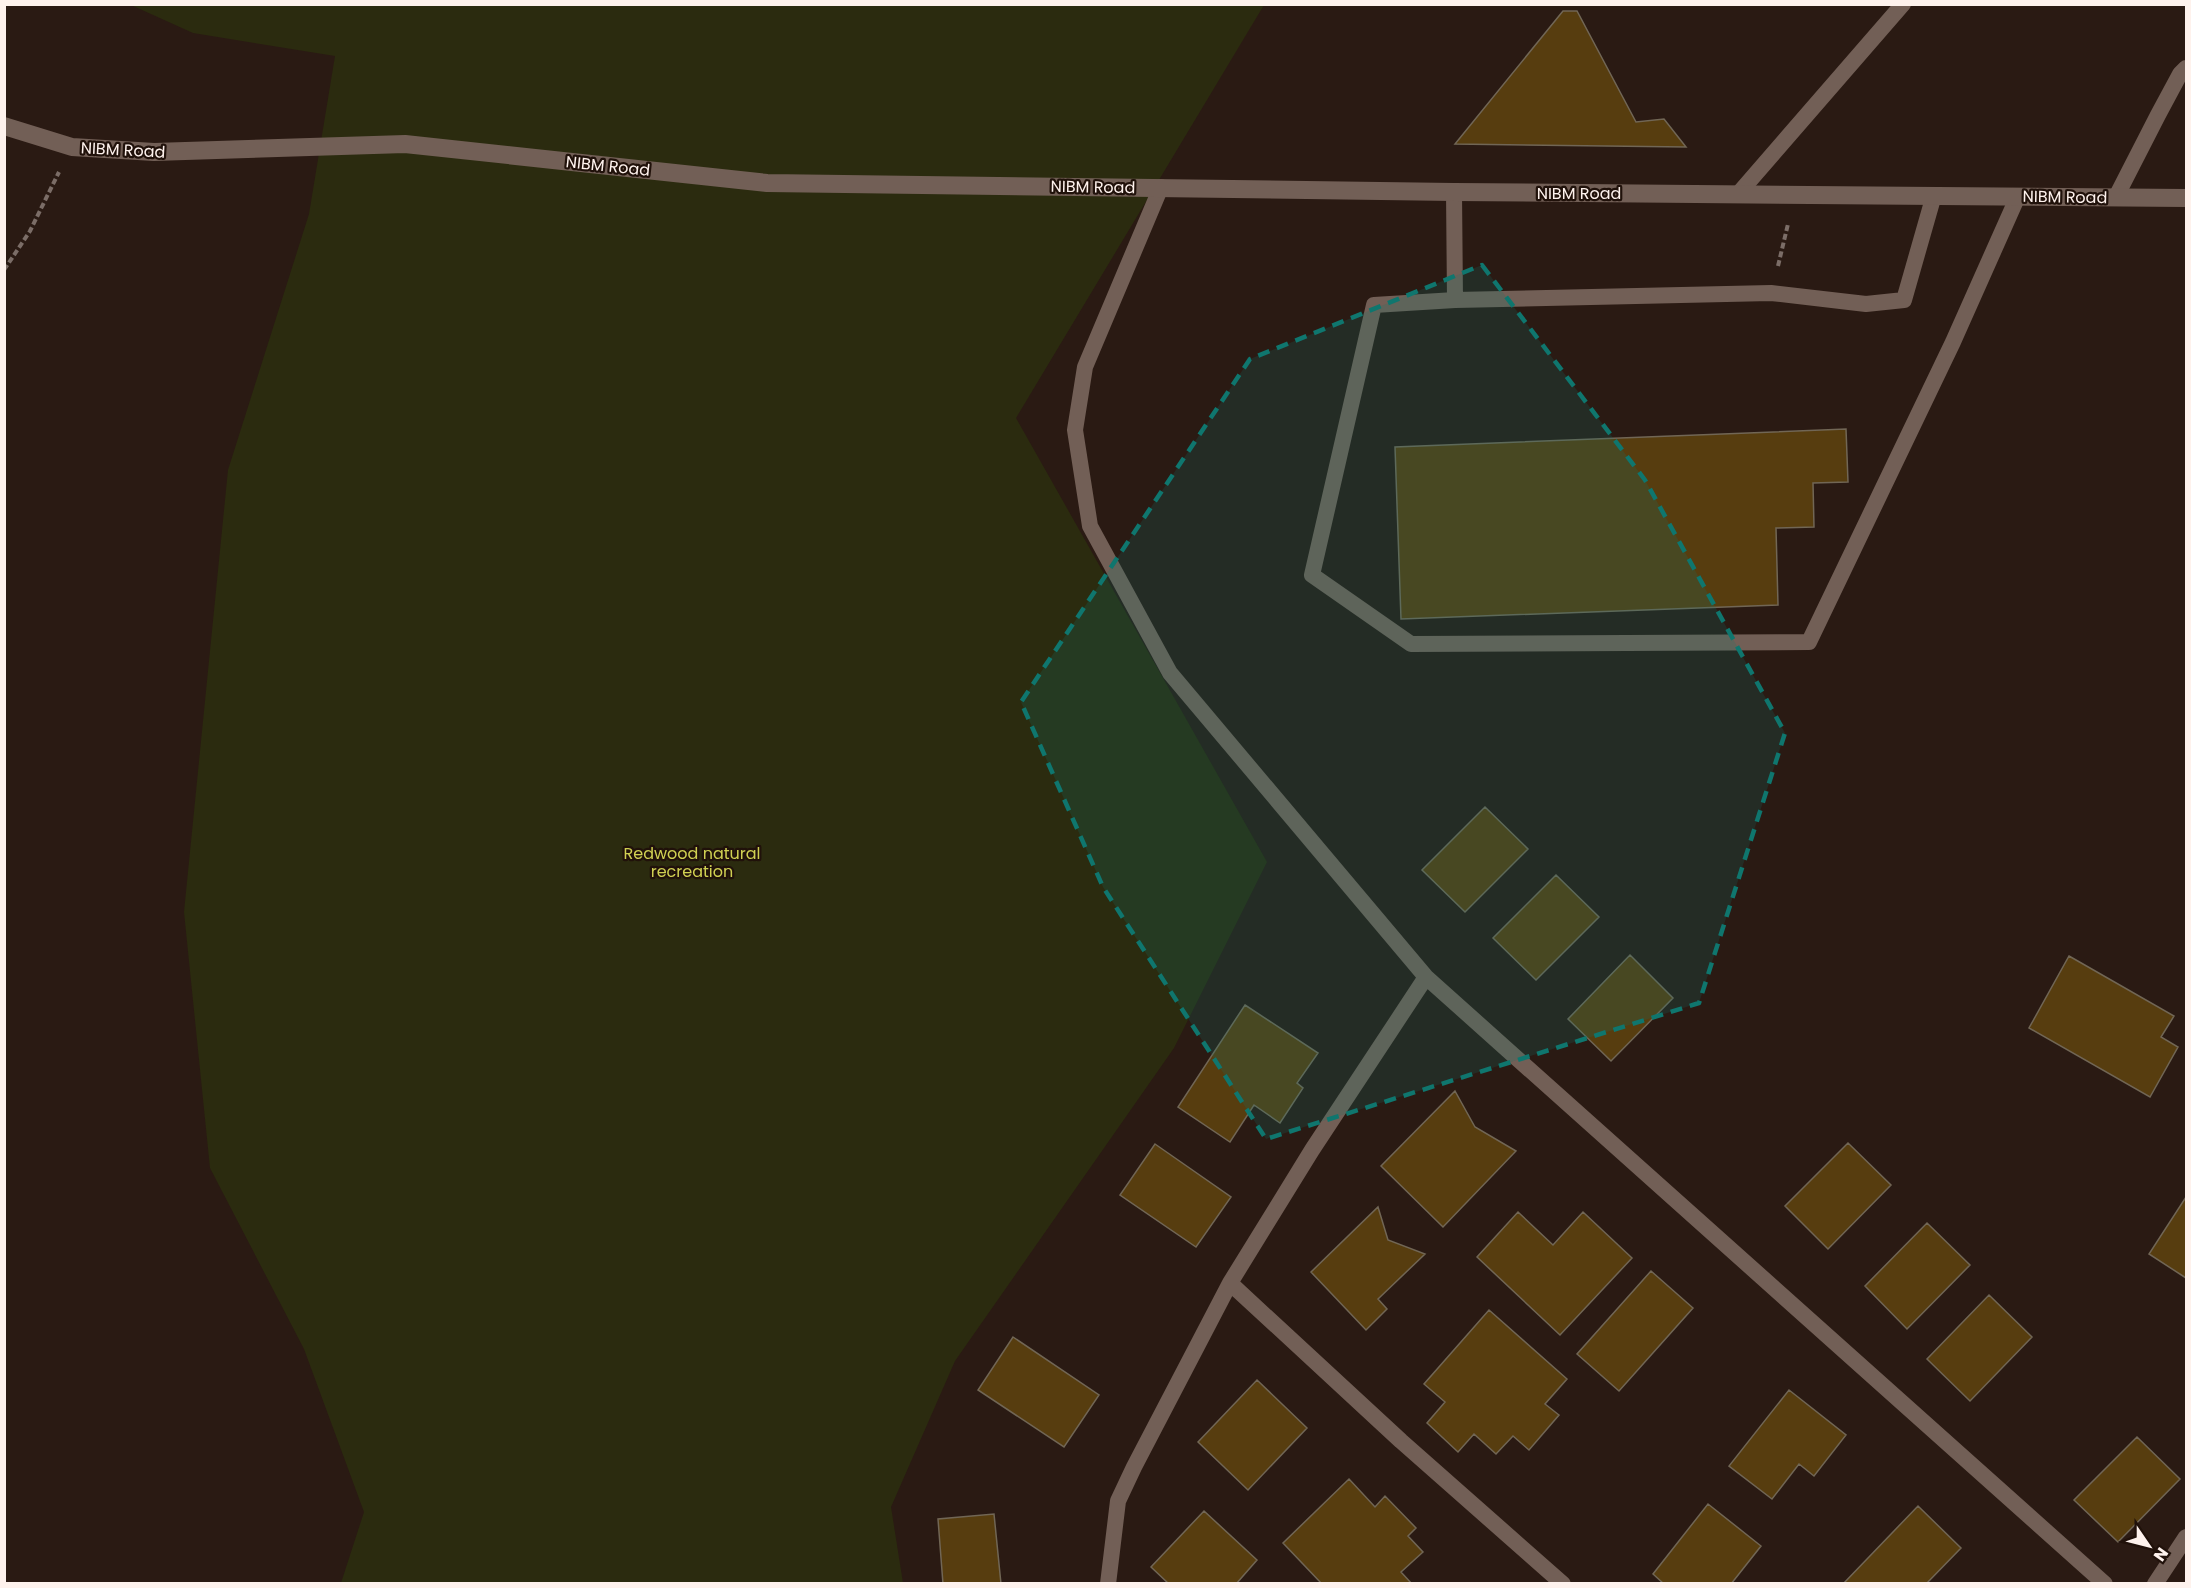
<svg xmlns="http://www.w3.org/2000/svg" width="2191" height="1588" viewBox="0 0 2191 1588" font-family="Poppins,sans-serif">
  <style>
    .green { fill: #2b2b0f }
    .building { fill: #573d0f; stroke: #716655; stroke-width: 1.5 }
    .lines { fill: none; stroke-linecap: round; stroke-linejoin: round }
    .path { stroke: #7b6d67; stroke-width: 4; stroke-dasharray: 6 3; stroke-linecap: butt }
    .lane { stroke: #725f56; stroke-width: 16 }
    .secondary { stroke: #725f56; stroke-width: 18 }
    .marked { fill: #0f766e; fill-opacity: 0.2; stroke: #0f766e; stroke-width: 4.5; stroke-dasharray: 12 8; stroke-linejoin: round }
    .labels { text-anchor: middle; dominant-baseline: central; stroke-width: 4.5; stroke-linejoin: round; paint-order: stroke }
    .street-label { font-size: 16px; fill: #fef2ed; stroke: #20110a }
    .park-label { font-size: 16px; fill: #d0d052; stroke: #20110a }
  </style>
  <rect width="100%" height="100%" fill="#2a1a13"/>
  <path class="green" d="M131,5H1264L1016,418L1267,862L1174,1048L955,1361L891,1507L903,1583H341L364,1512L304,1349L210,1168L184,912L228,470L309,214L335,56L193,33Z"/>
  <path class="building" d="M1563,11H1577L1636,122L1664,119L1686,147L1455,144Z
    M1846,429L1848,482L1813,483L1814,527L1776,528L1778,605L1401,619L1395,447Z
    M1485,807L1528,849L1465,912L1422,870Z
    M1556,875L1599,917L1536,980L1493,938Z
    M1630,955L1673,998L1611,1061L1568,1019Z
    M2069,956L2174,1016L2161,1037L2178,1047L2150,1097L2029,1028Z
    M1245,1005L1318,1053L1297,1083L1303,1088L1280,1123L1254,1105L1230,1142L1178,1107Z
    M1455,1091L1475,1127L1516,1151L1443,1227L1381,1166Z
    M1848,1143L1891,1185L1828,1249L1785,1206Z
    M1155,1144L1231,1197L1196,1247L1120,1195Z
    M2186,1197V1278L2149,1254Z
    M1378,1207L1388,1240L1425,1254L1378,1299L1387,1309L1366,1330L1311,1272Z
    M1518,1212L1553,1245L1583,1212L1632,1258L1560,1335L1477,1257Z
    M1927,1223L1970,1265L1907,1329L1865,1286Z
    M1651,1271L1693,1308L1619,1391L1577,1354Z
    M1989,1295L2032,1337L1970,1401L1927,1359Z
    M1489,1310L1567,1379L1545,1404L1559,1415L1529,1450L1513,1436L1496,1454L1474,1434L1458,1452L1427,1423L1445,1402L1424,1384Z
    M1013,1337L1099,1395L1064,1447L978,1390Z
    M1257,1380L1307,1428L1248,1490L1198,1442Z
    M1789,1390L1846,1435L1814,1476L1799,1464L1772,1499L1729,1466Z
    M2137,1437L2180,1479L2118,1542L2074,1500Z
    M1349,1479L1375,1507L1385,1496L1416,1528L1408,1536L1423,1552L1401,1572L1412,1584H1322L1283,1543Z
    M1708,1504L1761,1546L1731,1584H1664L1653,1574Z
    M1918,1506L1961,1548L1926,1584H1843Z
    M1204,1511L1257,1560L1236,1584H1169L1151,1567Z
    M994,1514L1001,1584H943L938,1519Z"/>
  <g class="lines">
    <path class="path" d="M1778,266L1788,224
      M4,270L30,231L59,172"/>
    <path class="lane" d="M1161,187L1085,367L1075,430L1090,526L1170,673L1426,977L2105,1584
      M1454,192L1455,300
      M1739,193L1903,4
      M1934,195L1904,300L1866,304L1771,293L1455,300L1374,305L1312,575L1411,644L1809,642L1953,342L2018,196
      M2116,197L2158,115L2180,74L2186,68
      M1426,977L1312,1150L1230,1283L1401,1441L1563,1584
      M1108,1584L1118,1501L1134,1467L1230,1283
      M2155,1584L2186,1537"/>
    <path class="secondary" d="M4,126L72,147L154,152L405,144L767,183L1454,192L2186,198"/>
  </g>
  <path class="marked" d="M1482,265L1645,480L1785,733L1699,1003L1266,1139L1103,887L1021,702L1250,359Z"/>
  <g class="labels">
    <g class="street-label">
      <text transform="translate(123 150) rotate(3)">NIBM Road</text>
      <text transform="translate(608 166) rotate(6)">NIBM Road</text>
      <text transform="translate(1093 187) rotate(1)">NIBM Road</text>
      <text x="1579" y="193">NIBM Road</text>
      <text transform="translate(2065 197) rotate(1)">NIBM Road</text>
    </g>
    <g class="park-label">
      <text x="692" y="853">Redwood natural<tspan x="692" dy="18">recreation</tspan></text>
    </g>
  </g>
  <rect width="2191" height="1588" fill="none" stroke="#fef2ed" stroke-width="12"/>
  <g transform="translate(2149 1546) rotate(125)" stroke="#20110a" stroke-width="4.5" paint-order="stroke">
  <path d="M0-4.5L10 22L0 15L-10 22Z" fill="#fef2ed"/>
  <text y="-9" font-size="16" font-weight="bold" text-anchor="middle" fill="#fef2ed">N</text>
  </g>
</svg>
